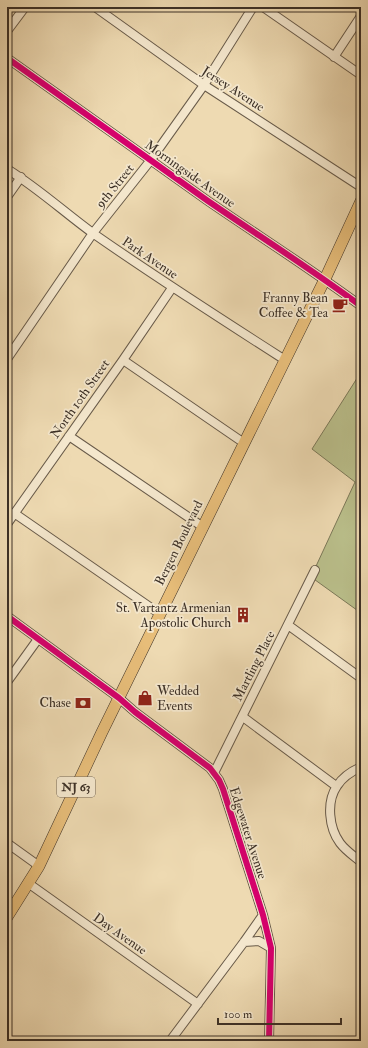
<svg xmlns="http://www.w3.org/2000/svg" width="368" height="1048" viewBox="0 0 368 1048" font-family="'IM FELL Double Pica',serif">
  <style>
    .green { fill: #babf8b; stroke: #7b7858 }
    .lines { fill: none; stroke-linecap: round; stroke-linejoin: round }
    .minor-casing { stroke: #685a49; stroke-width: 10 }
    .major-casing { stroke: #3c3026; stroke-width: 12 }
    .minor { stroke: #f4e7cd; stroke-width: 8 }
    .major { stroke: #e7bd79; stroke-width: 11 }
    .cycleway-casing { stroke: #f4e7cd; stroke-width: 8 }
    .cycleway { stroke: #d6006c; stroke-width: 6 }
    .labels { text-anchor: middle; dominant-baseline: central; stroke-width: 3.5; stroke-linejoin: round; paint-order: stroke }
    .shield { fill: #f4e7cd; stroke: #736758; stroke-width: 1 }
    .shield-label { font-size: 12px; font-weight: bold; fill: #3c3026 }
    .street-label { font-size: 13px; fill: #3c3026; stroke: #f4e7cd }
    .poi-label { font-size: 13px; fill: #3c3026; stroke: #f4e7cd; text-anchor: end }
  </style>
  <rect width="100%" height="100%" fill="#eedab2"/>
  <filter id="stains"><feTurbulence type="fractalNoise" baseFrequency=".005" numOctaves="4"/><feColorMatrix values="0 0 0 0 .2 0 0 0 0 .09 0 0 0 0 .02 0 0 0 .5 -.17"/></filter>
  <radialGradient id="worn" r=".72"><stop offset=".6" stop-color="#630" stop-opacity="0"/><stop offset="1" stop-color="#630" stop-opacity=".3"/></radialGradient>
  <path class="green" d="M361,372V613L311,577L355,482L312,449Z"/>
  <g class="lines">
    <defs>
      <path id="minor" d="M95,7L204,85L361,187
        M263,7L361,75
        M7,31L25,7
        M334,57L361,16
        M7,58C74,106 141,154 208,201C259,236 311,269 361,306
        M7,169C38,188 65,213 94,234C157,278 221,319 285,360
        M7,197L21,177
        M7,359L93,233L150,161L204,85L253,7
        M123,360L244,443
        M69,436L203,527
        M14,513L160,614
        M7,524L123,360L172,288
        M7,616L119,698L135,712L210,768L219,780L223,789L263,915L271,948L269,1041
        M288,625L361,678
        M7,682L38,639
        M243,717L336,786
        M361,767C352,771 342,778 337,786C326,802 329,828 340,843C346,851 354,856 361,862
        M214,773L315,570
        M7,843L39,866
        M28,883L198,1004
        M244,942L259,941L271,948
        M170,1041L244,942L263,915"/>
      <path id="major" d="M7,917L39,866L102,732L325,279L361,201"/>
    </defs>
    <use href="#minor" class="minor-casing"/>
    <use href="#major" class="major-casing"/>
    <use href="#minor" class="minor"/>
    <use href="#major" class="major"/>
    <defs>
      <path id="cycleway" d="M7,58C74,106 141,154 208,201C259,236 311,269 361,306
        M7,616L119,698L135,712L210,768L219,780L223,789L263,915L271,948L269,1041"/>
    </defs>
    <use href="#cycleway" class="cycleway-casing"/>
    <use href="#cycleway" class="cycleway"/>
  </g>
  <defs>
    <symbol id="cafe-bare" viewBox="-9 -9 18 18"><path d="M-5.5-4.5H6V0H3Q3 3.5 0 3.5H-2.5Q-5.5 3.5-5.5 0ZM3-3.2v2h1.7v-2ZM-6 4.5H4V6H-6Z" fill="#8f2418" stroke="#f4e7cd" stroke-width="2.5" paint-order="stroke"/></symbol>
    <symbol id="building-bare" viewBox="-9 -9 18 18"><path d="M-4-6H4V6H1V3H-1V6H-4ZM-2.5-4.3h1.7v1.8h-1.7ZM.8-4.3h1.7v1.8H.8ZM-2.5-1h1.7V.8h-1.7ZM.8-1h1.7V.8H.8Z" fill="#8f2418" stroke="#f4e7cd" stroke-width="2.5" paint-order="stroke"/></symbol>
    <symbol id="shop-bare" viewBox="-9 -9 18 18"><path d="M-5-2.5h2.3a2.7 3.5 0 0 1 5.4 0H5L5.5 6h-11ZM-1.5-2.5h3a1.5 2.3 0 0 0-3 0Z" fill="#8f2418" stroke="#f4e7cd" stroke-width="2.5" paint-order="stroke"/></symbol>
    <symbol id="bank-bare" viewBox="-9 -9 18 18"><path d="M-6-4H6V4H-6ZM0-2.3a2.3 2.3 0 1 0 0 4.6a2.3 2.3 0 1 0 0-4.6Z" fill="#8f2418" stroke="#f4e7cd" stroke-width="2.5" paint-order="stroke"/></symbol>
  </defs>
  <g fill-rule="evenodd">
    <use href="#cafe-bare" x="329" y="294" width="22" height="22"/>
    <use href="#building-bare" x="232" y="604" width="22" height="22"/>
    <use href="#shop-bare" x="134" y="687" width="22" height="22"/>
    <use href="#bank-bare" x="72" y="692" width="22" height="22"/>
  </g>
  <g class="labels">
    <rect class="shield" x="57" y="777" width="38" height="20" rx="3"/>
    <g class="shield-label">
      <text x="76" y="787">NJ 63</text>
    </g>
    <g class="street-label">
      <text transform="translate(233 89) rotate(33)">Jersey Avenue</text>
      <text transform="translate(190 174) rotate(35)">Morningside Avenue</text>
      <text transform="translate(115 186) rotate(-51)">9th Street</text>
      <text transform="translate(150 258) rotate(34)">Park Avenue</text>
      <text transform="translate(80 399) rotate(-55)">North 10th Street</text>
      <text transform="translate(179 543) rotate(-64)">Bergen Boulevard</text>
      <text transform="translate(254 666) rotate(-63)">Martling Place</text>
      <text transform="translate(248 833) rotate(72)">Edgewater Avenue</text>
      <text transform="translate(120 934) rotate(35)">Day Avenue</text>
    </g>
    <g class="poi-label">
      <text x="328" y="298">Franny Bean<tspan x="328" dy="15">Coffee &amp; Tea</tspan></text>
      <text x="231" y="608">St. Vartantz Armenian<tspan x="231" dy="15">Apostolic Church</tspan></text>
      <text x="157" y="691" text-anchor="start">Wedded<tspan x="157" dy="15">Events</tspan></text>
      <text x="71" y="703">Chase</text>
    </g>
  </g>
  <rect width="368" height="1048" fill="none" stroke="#eedab2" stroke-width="24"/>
  <rect x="8" y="8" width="352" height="1032" fill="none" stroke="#3c3026" stroke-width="2"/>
  <rect x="12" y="12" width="344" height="1024" fill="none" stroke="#3c3026"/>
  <path d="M218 1018v6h123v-6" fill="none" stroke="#3c3026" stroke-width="2"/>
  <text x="224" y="1018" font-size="12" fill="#3c3026" stroke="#f4e7cd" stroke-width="3" paint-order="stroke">100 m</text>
  <rect width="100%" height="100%" filter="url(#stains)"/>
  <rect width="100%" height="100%" fill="url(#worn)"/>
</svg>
